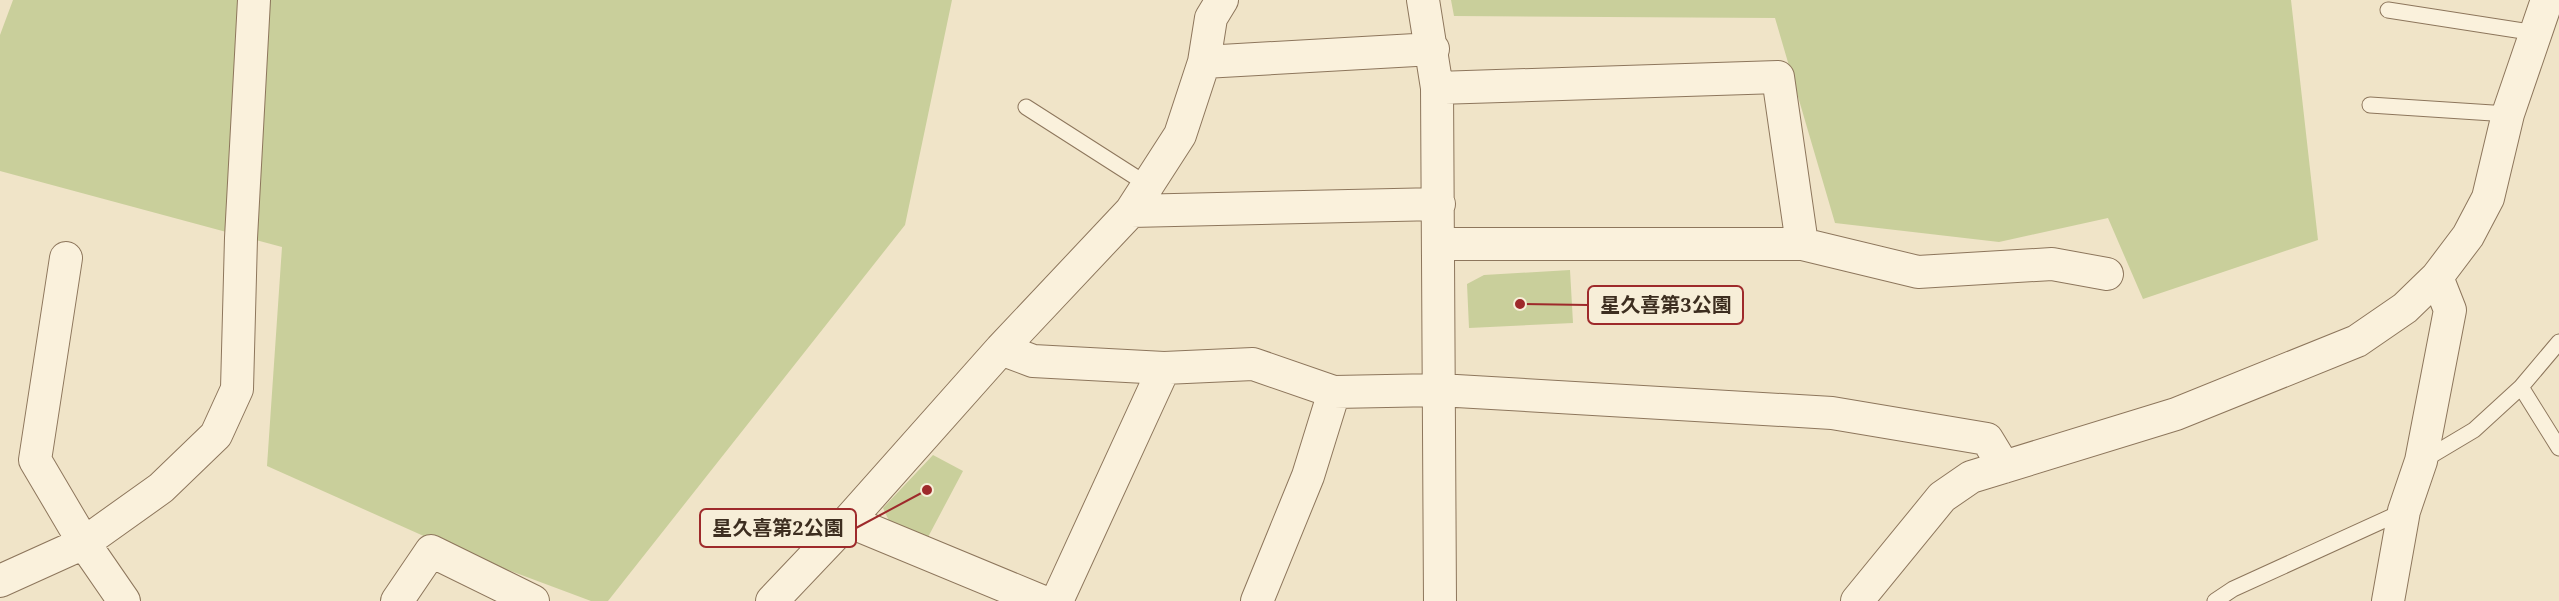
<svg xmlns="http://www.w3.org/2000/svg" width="2559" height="601" viewBox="0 0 2559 601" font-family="'Noto Serif','Noto Sans JP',serif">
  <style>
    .green { fill: #c9cf9b }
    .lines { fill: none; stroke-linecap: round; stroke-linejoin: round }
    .lane-casing { stroke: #8d765c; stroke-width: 17 }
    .street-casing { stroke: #8d765c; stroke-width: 34 }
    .lane { stroke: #faf1dc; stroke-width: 15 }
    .street { stroke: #faf1dc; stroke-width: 32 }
    .leader { fill: none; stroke: #9e2a2b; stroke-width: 2 }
    .callout-dot { fill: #9e2a2b; stroke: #f7eed8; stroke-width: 2 }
    .callout { fill: #f7eed8; stroke: #9e2a2b; stroke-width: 2 }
    .callout-label { font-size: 20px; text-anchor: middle; font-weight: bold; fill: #3d2e20 }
  </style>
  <rect width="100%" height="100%" fill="#f0e4c8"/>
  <path class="green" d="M13,0H952L905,225L608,601H591L455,550L267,466L282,247L0,171V35Z
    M1451,0H2291L2318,240L2143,299L2108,218L1999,242L1835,223L1775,18L1454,16Z
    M1570,270L1573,323L1469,328L1467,284L1484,275Z
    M933,455L963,471L927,539L890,523L883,508Z"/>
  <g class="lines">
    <defs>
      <path id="lane" d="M2388,10L2536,33
        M2370,105L2508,114
        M1026,107L1148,185
        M2521,387L2559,448
        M2422,461L2474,430L2521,387L2559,342
        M2215,601L2233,589L2404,511"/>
      <path id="street" d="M1423,0L1437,88L1440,601
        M1204,62L1433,49
        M1437,88L1778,77L1802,244
        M1131,211L1439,204
        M1439,244H1802L1918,272L2052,264L2107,274
        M66,258L35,460L84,543L124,601
        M1001,349L1033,361L1164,368L1253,364L1334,392L1439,390L1832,413L1987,439L2004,467
        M848,521L1041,601
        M0,581L84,543L161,488L216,435L237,389L241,238L254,0
        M397,601L431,551L533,601
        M772,601L848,521L1001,349L1131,211L1180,135L1204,62L1211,18L1222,0
        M1057,601L1164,368
        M1257,601L1308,476L1334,392
        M1857,601L1942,497L1971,477L2176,414L2357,341L2405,308L2437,277L2468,236L2488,198L2508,114L2547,0
        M2388,601L2404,511L2421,461L2450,310L2437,277"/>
    </defs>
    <use href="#lane" class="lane-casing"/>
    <use href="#street" class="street-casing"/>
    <use href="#lane" class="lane"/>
    <use href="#street" class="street"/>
  </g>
  <path class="leader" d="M1520 304L1588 305M927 490L856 528"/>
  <g class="callout-dot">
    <circle cx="1520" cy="304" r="6"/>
    <circle cx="927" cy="490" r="6"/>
  </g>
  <g class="callout">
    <rect x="1588" y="286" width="155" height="38" rx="6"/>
    <rect x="700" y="509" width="156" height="38" rx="6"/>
  </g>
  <g class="callout-label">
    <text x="1666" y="312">星久喜第3公園</text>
    <text x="778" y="535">星久喜第2公園</text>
  </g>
</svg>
